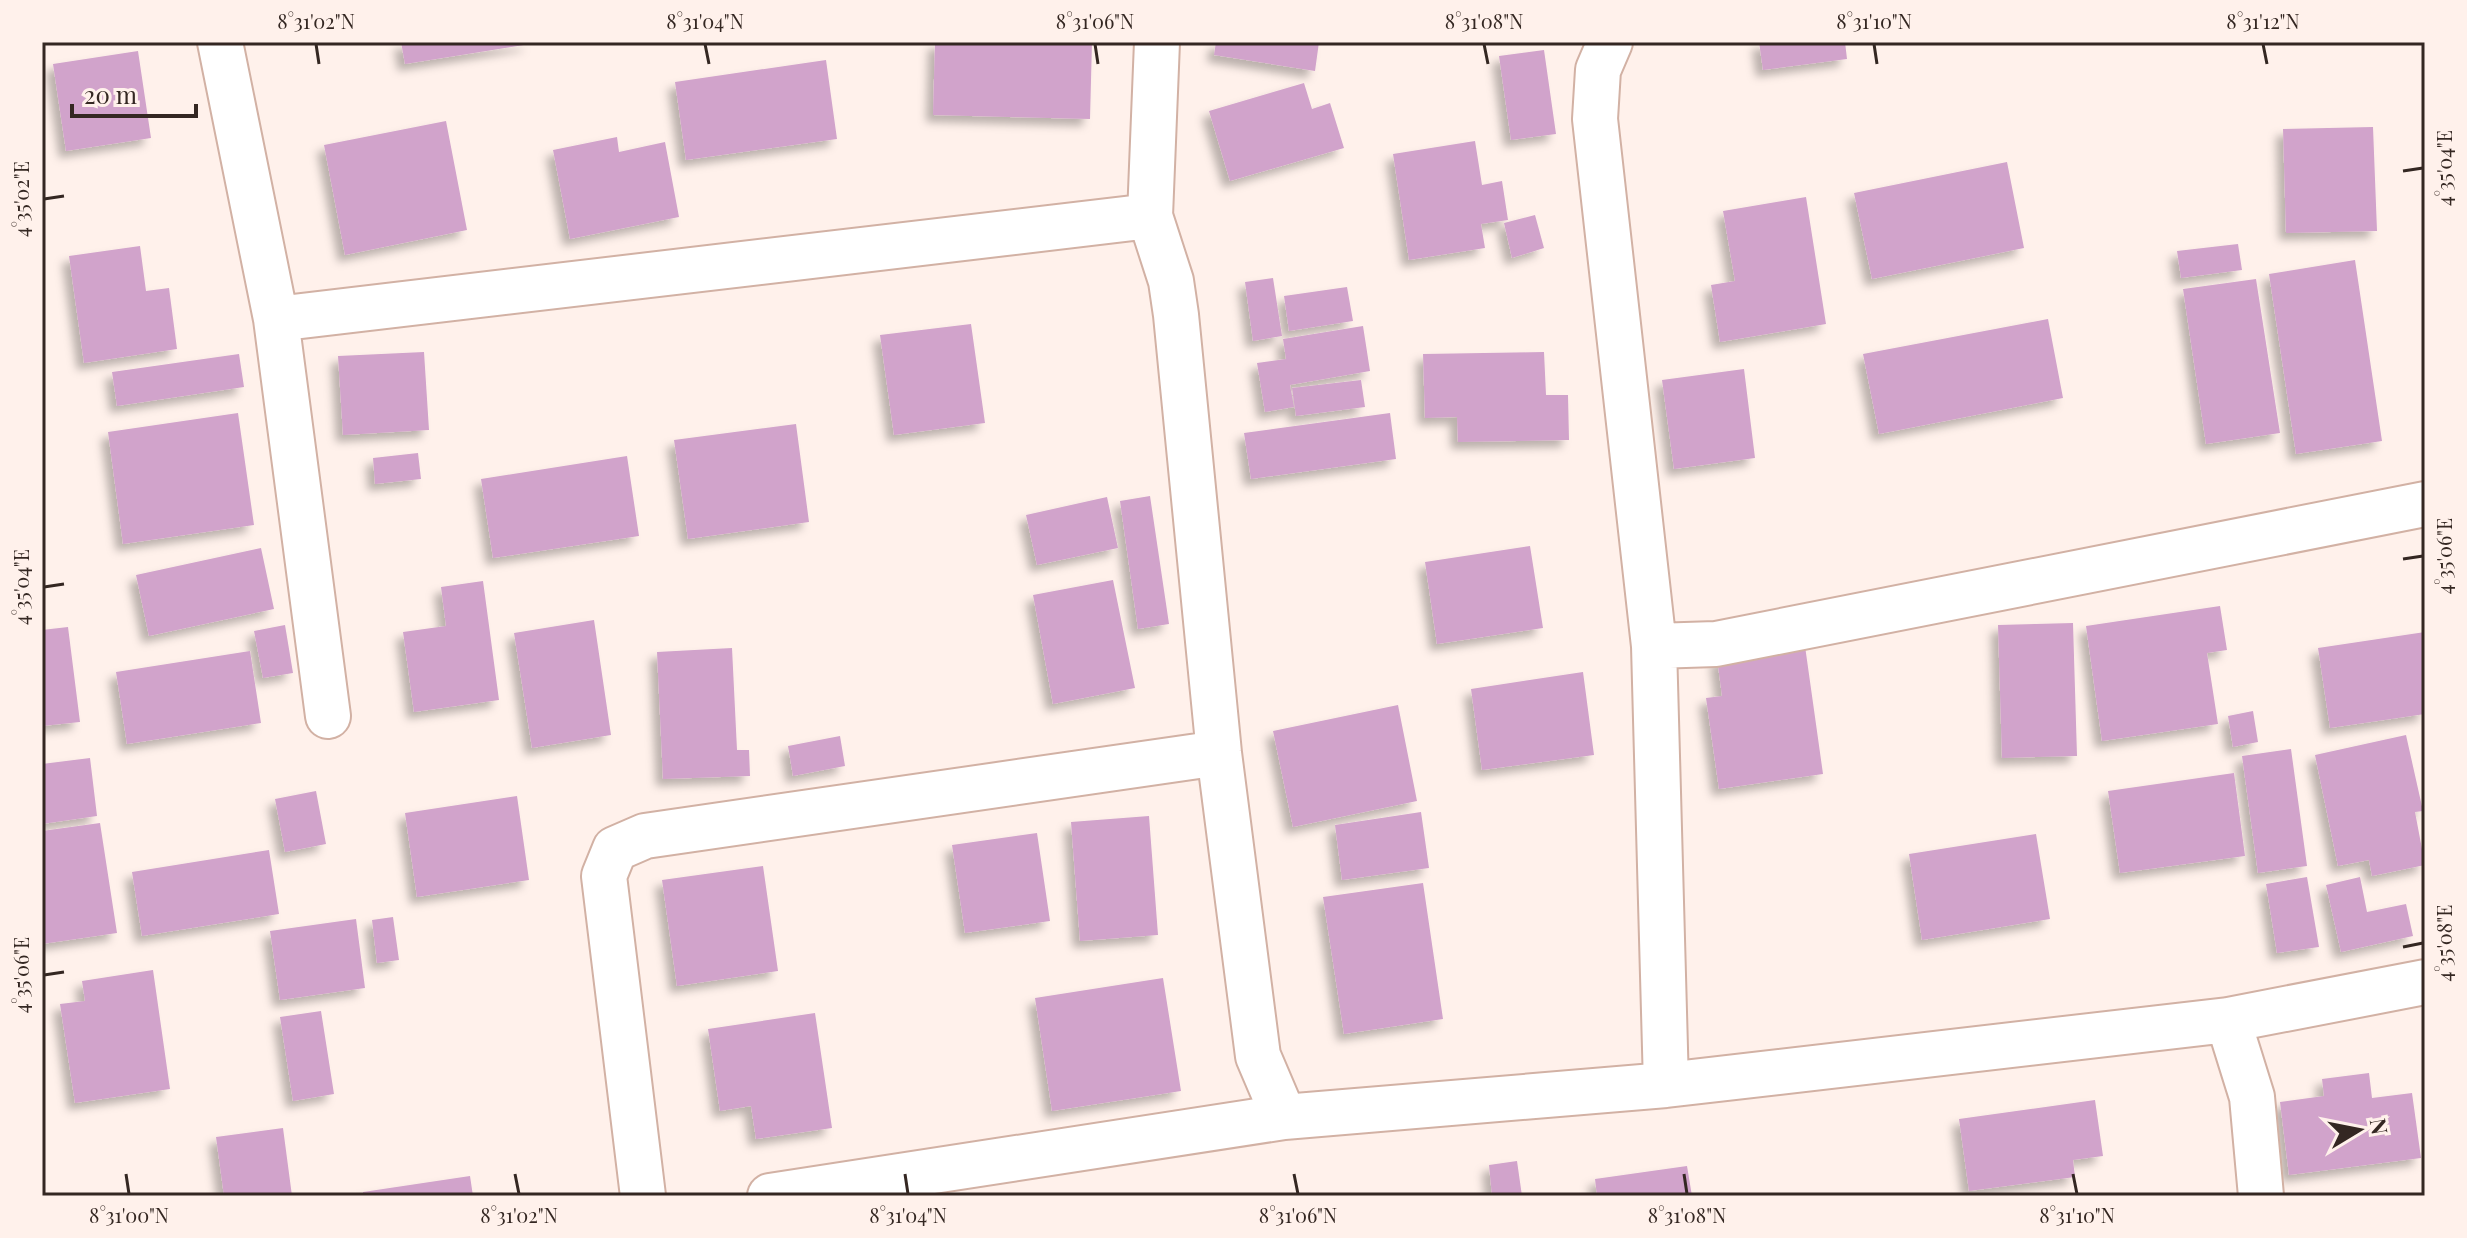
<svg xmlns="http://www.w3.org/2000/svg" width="2467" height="1238" viewBox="0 0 2467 1238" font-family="'Playfair Display',serif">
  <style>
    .building { fill: #d1a3cb; filter: url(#shadow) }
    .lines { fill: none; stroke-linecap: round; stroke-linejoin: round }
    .minor-casing { stroke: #d2b1a4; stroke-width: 48 }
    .minor { stroke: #fff; stroke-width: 44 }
    .ticks { fill: none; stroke: #342722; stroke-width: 3 }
    .neatline { fill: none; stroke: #342722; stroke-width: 3 }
    .ticks-label { font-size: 20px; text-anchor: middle; fill: #342722 }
  </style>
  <defs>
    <filter id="shadow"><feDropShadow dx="-7" dy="7" stdDeviation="4" flood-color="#0004"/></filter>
  </defs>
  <rect width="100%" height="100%" fill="#fff1eb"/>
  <path class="building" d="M401,42H530V44L405,64Z
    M935,42H1092L1090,119L933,115Z
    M1216,42H1319L1315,71L1214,55Z
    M1759,42H1845L1847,59L1763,70Z
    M1544,50L1556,134L1511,140L1499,56Z
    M138,51L151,138L66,151L53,64Z
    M826,60L837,139L686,160L675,82Z
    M1304,83L1312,109L1330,103L1344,148L1230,181L1209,111Z
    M446,121L467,230L345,255L324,145Z
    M2373,127L2377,231L2286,233L2283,129Z
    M617,137L619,152L665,142L679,217L570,239L553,150Z
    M1475,141L1482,185L1502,181L1508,220L1481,224L1485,248L1409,260L1393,154Z
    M2007,162L2024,248L1872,279L1854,193Z
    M1806,197L1826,324L1720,342L1711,285L1735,281L1723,211Z
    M1535,215L1544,248L1512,258L1504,223Z
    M2238,244L2242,270L2181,278L2177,251Z
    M140,246L146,291L169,288L177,349L84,363L69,256Z
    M2355,260L2382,441L2296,454L2269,274Z
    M1273,278L1282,336L1253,341L1245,282Z
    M2256,279L2280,433L2206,444L2183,289Z
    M1347,287L1353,321L1289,331L1284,296Z
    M2048,319L2063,398L1879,434L1863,354Z
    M971,324L985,423L894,435L880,335Z
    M1363,326L1370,371L1290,385L1294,407L1265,412L1257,363L1286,359L1283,339Z
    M424,352L429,430L343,435L338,356Z
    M1544,352L1546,395H1568L1569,440L1458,442L1457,417L1425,418L1423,354Z
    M239,354L244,387L117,406L112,372Z
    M1744,369L1755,458L1674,469L1662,380Z
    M1361,380L1365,407L1296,416L1292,388Z
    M238,413L254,525L123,544L108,432Z
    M1390,413L1396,459L1251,479L1244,433Z
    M796,424L809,522L688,539L674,440Z
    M418,453L421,479L375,484L373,458Z
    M627,456L639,536L493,558L481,479Z
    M1150,496L1169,624L1138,629L1120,501Z
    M1107,497L1118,548L1037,565L1026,515Z
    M1530,546L1543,628L1437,644L1425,562Z
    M261,548L274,609L149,636L136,575Z
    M1113,580L1135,688L1053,704L1033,595Z
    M483,581L499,700L414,712L403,632L446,626L441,587Z
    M2220,606L2227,650L2207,653L2218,724L2102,741L2086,626Z
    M594,620L611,735L532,748L514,633Z
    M2073,623L2077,756L2002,758L1998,625Z
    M285,625L293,673L263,678L254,631Z
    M68,627L80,722L42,726V630Z
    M2425,632V714L2330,728L2318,648Z
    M1805,646L1823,774L1719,789L1706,698L1722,696L1717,658Z
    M732,648L737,750H749L750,776L663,779L657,652Z
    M250,651L261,723L127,744L116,672Z
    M1583,672L1594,755L1482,770L1471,689Z
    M1398,705L1417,801L1293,827L1273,731Z
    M2253,711L2258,742L2233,747L2228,716Z
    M2406,735L2423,811L2415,812L2425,865L2372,876L2369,860L2338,866L2315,755Z
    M840,736L845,766L793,776L788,746Z
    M2291,749L2307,866L2258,873L2242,756Z
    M90,758L97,816L42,824V764Z
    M2234,773L2245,856L2120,873L2108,791Z
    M316,791L326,844L285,852L275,799Z
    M517,796L529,880L417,897L405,813Z
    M1421,812L1429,868L1342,880L1335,825Z
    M1149,816L1158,935L1080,941L1071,822Z
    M100,823L117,933L42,944V831Z
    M1037,833L1050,921L965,933L952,845Z
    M2036,834L2050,919L1922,940L1909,854Z
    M269,850L279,914L142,936L132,872Z
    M763,866L778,971L677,986L662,880Z
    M2307,877L2319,947L2277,953L2266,884Z
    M2360,877L2367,912L2406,904L2413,936L2341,952L2326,885Z
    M1423,883L1443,1019L1344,1034L1323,897Z
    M393,917L399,960L377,963L372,920Z
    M356,919L365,988L280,1000L270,931Z
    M153,970L170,1089L75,1103L60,1004L85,1001L82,981Z
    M1163,978L1181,1091L1052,1111L1035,998Z
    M321,1011L334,1094L293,1101L280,1017Z
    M815,1013L832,1128L756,1139L751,1106L720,1111L708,1029Z
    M2369,1073L2372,1098L2412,1093L2421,1158L2289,1175L2280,1102L2324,1096L2322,1079Z
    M2095,1100L2103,1156L2073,1160L2075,1177L1969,1191L1959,1119Z
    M283,1128L292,1196H224L216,1137Z
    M1517,1161L1522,1196H1492L1489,1165Z
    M1687,1166L1692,1196H1597L1595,1179Z
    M470,1176L473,1196H363V1192Z"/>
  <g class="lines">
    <defs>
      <path id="minor" d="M220,42L276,319L328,716
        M1157,42L1150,216L1171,281L1176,315L1219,753L1258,1056L1284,1117
        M1610,42L1598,70L1595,119L1654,646L1666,1085
        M276,319L1150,216
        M1654,646L1716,644L2425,504
        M2228,1020L2252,1097L2261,1196
        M643,1196L604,876L615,849L645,836L1219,753
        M770,1196L1284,1117L1666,1085L2228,1020L2425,982"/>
    </defs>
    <use href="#minor" class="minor-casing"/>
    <use href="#minor" class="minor"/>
  </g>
  <path class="ticks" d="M316,44L319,64M705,44L709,64M1095,44L1098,64M1484,44L1488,64M1874,44L1877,64M2263,44L2267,64M2403,171L2423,168M44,199L64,196M2403,559L2423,556M44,587L64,584M2403,947L2423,943M44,975L64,972M126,1174L129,1194M515,1174L519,1194M905,1174L908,1194M1294,1174L1298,1194M1684,1174L1687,1194M2073,1174L2077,1194"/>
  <rect width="2467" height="1238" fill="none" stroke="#fff1eb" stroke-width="88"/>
  <g transform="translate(2359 1130) rotate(80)" stroke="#fff1eb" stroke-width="6" paint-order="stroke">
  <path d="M0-6L14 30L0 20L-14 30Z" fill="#342722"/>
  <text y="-12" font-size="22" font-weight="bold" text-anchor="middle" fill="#342722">N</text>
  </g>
  <path d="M72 104v12h124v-12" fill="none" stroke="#342722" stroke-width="4"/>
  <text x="84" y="104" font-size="24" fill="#342722" stroke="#fff1eb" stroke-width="6" paint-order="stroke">20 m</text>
  <rect x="44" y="44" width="2379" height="1150" class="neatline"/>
  <g class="ticks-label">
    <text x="316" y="29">8°31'02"N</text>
    <text x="705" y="29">8°31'04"N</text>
    <text x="1095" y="29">8°31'06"N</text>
    <text x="1484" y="29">8°31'08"N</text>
    <text x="1874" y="29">8°31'10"N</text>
    <text x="2263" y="29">8°31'12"N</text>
    <text transform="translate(2445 168) rotate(-90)" y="7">4°35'04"E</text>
    <text transform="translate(22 199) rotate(-90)" y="7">4°35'02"E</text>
    <text transform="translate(2445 556) rotate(-90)" y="7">4°35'06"E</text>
    <text transform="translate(22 587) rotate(-90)" y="7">4°35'04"E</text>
    <text transform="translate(2445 943) rotate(-90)" y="7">4°35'08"E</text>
    <text transform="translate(22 975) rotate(-90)" y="7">4°35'06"E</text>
    <text x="129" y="1223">8°31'00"N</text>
    <text x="519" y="1223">8°31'02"N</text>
    <text x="908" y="1223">8°31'04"N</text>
    <text x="1298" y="1223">8°31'06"N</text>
    <text x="1687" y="1223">8°31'08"N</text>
    <text x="2077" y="1223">8°31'10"N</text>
  </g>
</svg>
